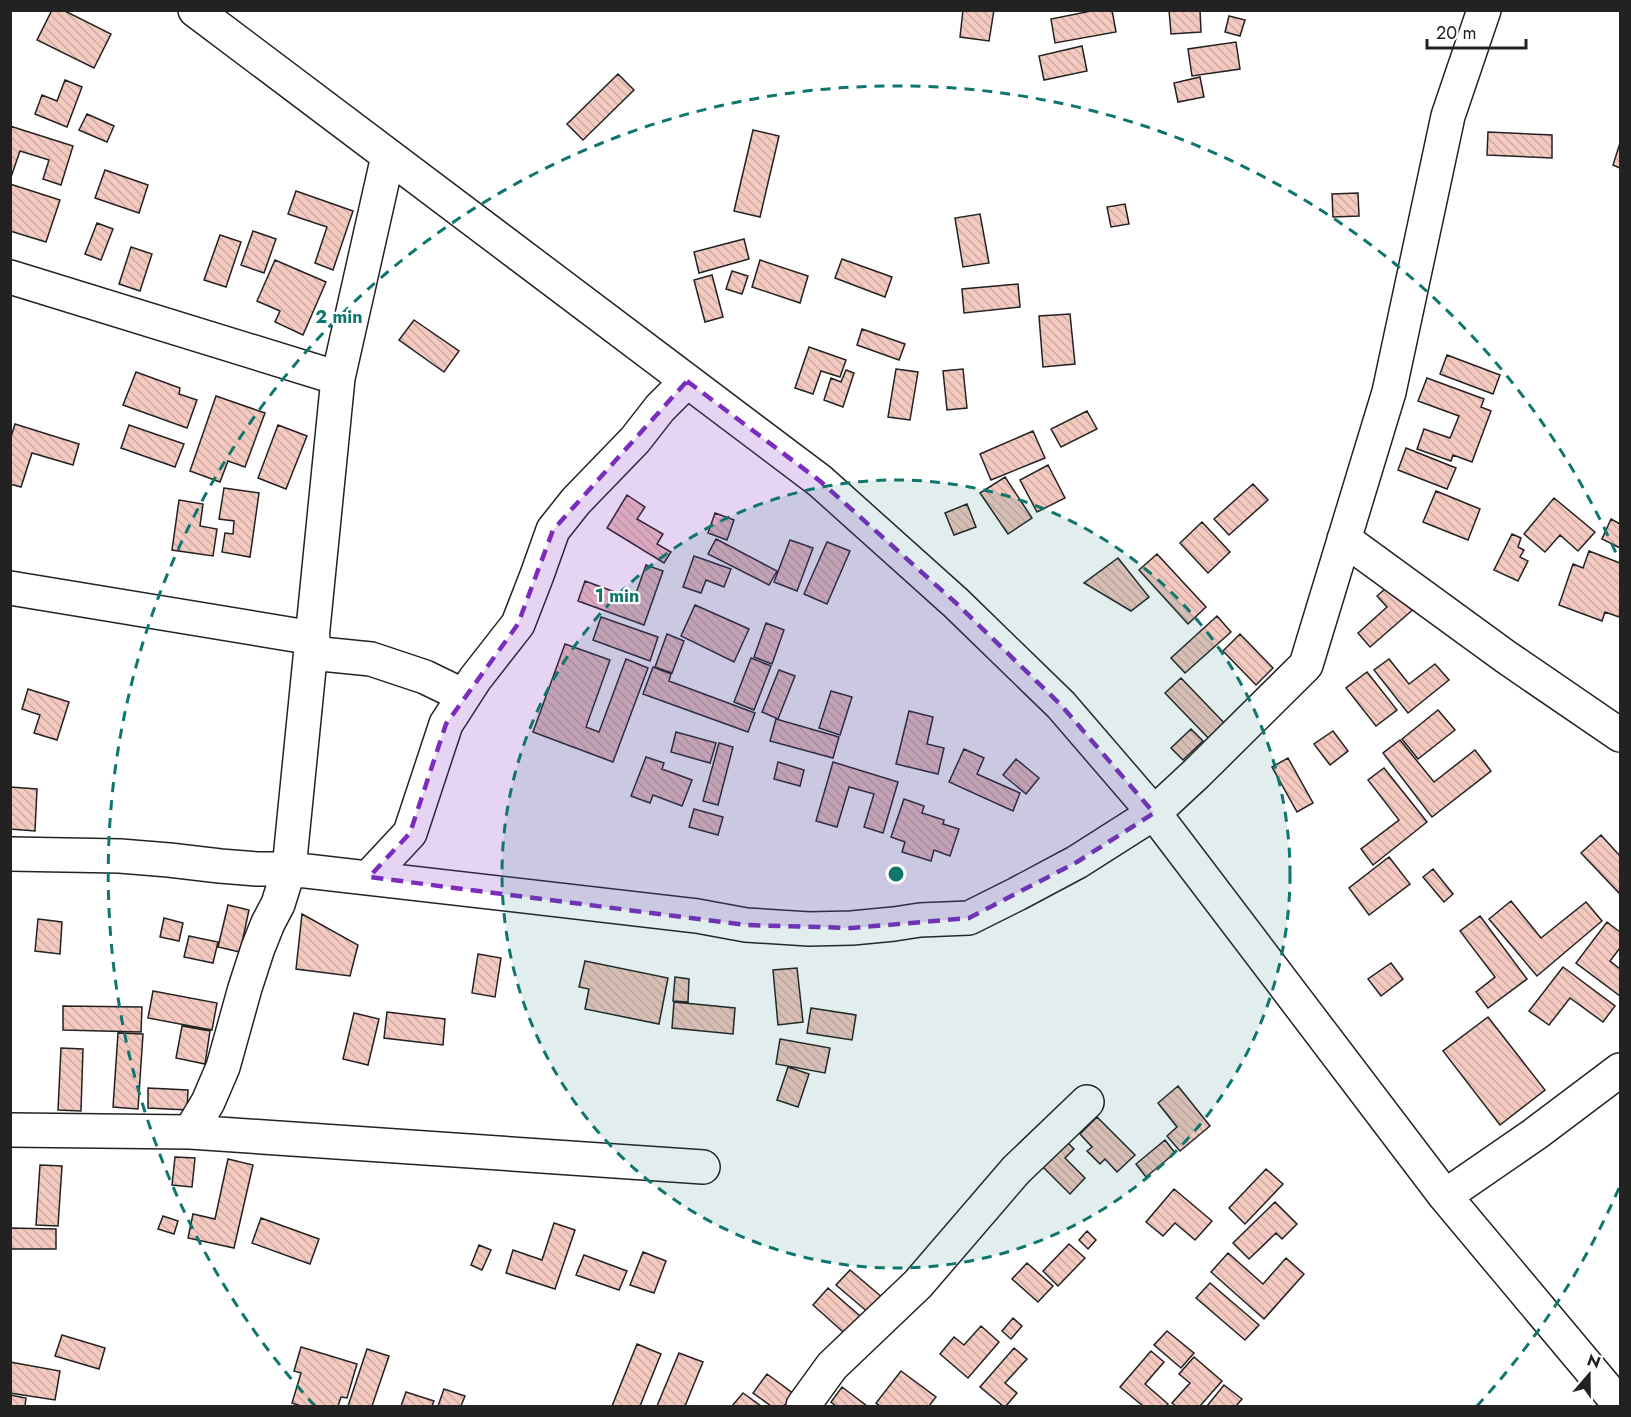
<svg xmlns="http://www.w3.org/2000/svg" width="1631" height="1417" viewBox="0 0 1631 1417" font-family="Jost,sans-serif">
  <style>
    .building { fill: url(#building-back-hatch); stroke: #222; stroke-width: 1.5 }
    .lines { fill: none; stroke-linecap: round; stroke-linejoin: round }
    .minor-casing { stroke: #222; stroke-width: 36 }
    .minor { stroke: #fff; stroke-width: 33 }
    .marked { fill: #7b2cbf; fill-opacity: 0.2; stroke: #7b2cbf; stroke-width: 4.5; stroke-dasharray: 12 8; stroke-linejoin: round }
    .ring { fill: none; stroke: #0f766e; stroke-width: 3; stroke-dasharray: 10 8 }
    .centre { fill: #0f766e; stroke: #fff; stroke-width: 3 }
    .ring-label { font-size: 18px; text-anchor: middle; font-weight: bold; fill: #0f766e; stroke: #fff; stroke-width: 4.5; stroke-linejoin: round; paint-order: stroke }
  </style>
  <defs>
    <pattern id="building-back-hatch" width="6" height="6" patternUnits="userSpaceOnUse" patternTransform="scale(1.5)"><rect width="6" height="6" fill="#f3c9c0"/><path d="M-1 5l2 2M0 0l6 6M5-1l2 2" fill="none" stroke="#d0aca5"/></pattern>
  </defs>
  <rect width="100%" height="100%" fill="#fff"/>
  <path class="building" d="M52,10H63L111,34L94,68L37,40Z
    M963,10H994L989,41L960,37Z
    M1096,10H1112L1116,32L1055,43L1051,19Z
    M1169,10H1200L1201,32L1171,34Z
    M1229,16L1245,20L1240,36L1225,32Z
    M1236,42L1240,69L1192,76L1188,49Z
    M1082,46L1087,71L1044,80L1039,56Z
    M618,74L634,90L583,140L567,124Z
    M1200,77L1204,97L1178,102L1174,83Z
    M65,80L82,87L67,127L35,114L42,95L57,101Z
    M87,114L114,126L107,142L79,130Z
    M10,126L73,146L61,185L43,179L49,160L20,151L10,180Z
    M753,130L779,136L760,217L734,211Z
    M1488,132L1552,135V158L1487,155Z
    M1620,143V168L1613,165Z
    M105,170L148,185L139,213L95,198Z
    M10,184L60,200L46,242L10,231Z
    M296,191L353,211L333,270L315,263L327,227L288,214Z
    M1358,193L1359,216L1333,217L1332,194Z
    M1125,204L1129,224L1111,227L1107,207Z
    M980,214L989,263L963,267L955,218Z
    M97,223L113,229L101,260L85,254Z
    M253,231L276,239L264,273L241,265Z
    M220,235L241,242L226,287L204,280Z
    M744,239L749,259L699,273L694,252Z
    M131,247L152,254L140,291L119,284Z
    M842,259L892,277L885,297L835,278Z
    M275,260L326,282L303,335L275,322L280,311L257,301Z
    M760,260L808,276L800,303L752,287Z
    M732,271L748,276L742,294L726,289Z
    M712,275L723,317L705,322L694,280Z
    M1018,284L1020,307L964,313L962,289Z
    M1070,314L1075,364L1043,367L1039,316Z
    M414,320L459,351L444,372L399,340Z
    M862,329L905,344L899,360L857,345Z
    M809,347L846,360L840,377L821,371L813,394L795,388Z
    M1447,355L1500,375L1493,394L1440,374Z
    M896,369L918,372L910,420L888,417Z
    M963,369L967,408L947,410L943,371Z
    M846,370L854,373L843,407L824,400L831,378L841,382Z
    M136,372L180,388L179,394L197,400L187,428L123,405Z
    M1427,378L1484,399L1481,407L1491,411L1472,462L1453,455L1451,461L1417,449L1424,429L1450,438L1459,416L1418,401Z
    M216,396L265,413L245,467L228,461L220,482L190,471Z
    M1087,411L1097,429L1061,447L1051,429Z
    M15,424L79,444L73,465L32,453L21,487L10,484V440Z
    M129,425L184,444L175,467L121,448Z
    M278,425L307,436L286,489L258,478Z
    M1033,431L1045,458L991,480L980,454Z
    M1406,448L1456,468L1447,489L1398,470Z
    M1048,465L1065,498L1037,512L1020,480Z
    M1005,477L1032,518L1008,534L980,493Z
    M1253,484L1268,500L1229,535L1214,519Z
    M224,488L259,493L250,557L222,552L225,533L233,534L234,521L219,519Z
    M1436,491L1480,509L1468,540L1423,522Z
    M627,495L645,507L637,519L663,534L657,544L671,552L664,563L607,528Z
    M1554,498L1595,532L1578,551L1560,535L1545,552L1524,534Z
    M179,500L203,504L200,526L217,529L213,556L172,550Z
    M967,504L976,527L954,535L945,513Z
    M715,513L734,520L727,540L708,533Z
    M1611,519L1620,524V548L1602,539Z
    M1202,522L1230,552L1208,573L1180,543Z
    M1512,534L1521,538L1518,547L1524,550L1520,557L1528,561L1518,581L1494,570Z
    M716,539L777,571L769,585L708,554Z
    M790,540L813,548L797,591L774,582Z
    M827,542L850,551L827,604L804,594Z
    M1589,551L1620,563V612L1619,617L1605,612L1602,621L1559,605L1573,564L1583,568Z
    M1157,554L1206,607L1188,624L1139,570Z
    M694,556L731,569L724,587L706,580L701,593L683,587Z
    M1118,558L1149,597L1131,611L1084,583Z
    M646,565L663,571L644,625L578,601L585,581L634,599Z
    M1393,582L1416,607L1370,647L1358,633L1387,607L1377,596Z
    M695,605L749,629L734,662L681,636Z
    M1217,616L1231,632L1185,673L1171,658Z
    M601,617L658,637L650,661L593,640Z
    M766,623L784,630L772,664L754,657Z
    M667,634L684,641L672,673L655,667Z
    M1240,634L1273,668L1256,685L1223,651Z
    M565,644L610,660L586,727L599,732L626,659L648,668L613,762L533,732Z
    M751,658L771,666L754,710L734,702Z
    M1389,659L1409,684L1435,664L1449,680L1408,713L1374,670Z
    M653,667L671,674L669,681L755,713L748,732L643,694Z
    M779,670L795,676L778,719L762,712Z
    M1367,672L1397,710L1376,726L1346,688Z
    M1181,678L1229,728L1213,743L1165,693Z
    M28,689L69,702L57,740L34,733L40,715L22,709Z
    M831,691L852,697L840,735L819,728Z
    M1438,710L1455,730L1418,759L1402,739Z
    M909,711L933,717L927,744L944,748L938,774L896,764Z
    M776,719L839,737L833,758L770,741Z
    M1191,729L1203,741L1183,760L1171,748Z
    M1333,731L1348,751L1330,765L1314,744Z
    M676,732L716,743L710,763L671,752Z
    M1400,740L1434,782L1475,750L1491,771L1432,817L1383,753Z
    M719,743L733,747L718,805L703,801Z
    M964,749L984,758L977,774L1020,793L1013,811L949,782Z
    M646,757L664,763L662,769L692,780L682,806L653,795L650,803L631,796Z
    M1288,758L1313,803L1297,812L1272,767Z
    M1016,759L1039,778L1026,794L1003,775Z
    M778,762L804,770L800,786L774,779Z
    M833,762L898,782L883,833L864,827L874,794L849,787L837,827L816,821Z
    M1384,768L1427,822L1373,865L1361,849L1399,820L1368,780Z
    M10,787L37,789L35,831L10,829Z
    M904,799L924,806L922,813L944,820L943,824L959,829L950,856L934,850L931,861L902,852L905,842L891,837Z
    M694,809L723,817L718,835L689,827Z
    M1601,835L1620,856V894L1581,853Z
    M1389,857L1410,884L1369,915L1349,888Z
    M1433,869L1453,894L1444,902L1423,877Z
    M1511,901L1541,938L1586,902L1602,921L1537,976L1489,919Z
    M228,905L249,910L240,952L218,947Z
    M302,914L358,945L350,976L296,969Z
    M1480,916L1527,979L1488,1008L1476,992L1495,977L1460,931Z
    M164,918L183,923L179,941L160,937Z
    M38,919L62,922L60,954L35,951Z
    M1607,922L1620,932V948L1610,961L1620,969V996L1576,963Z
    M189,936L218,942L213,963L184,957Z
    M478,954L501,958L495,997L472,993Z
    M585,961L668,978L659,1024L585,1009L589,989L579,987Z
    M1391,963L1403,979L1381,996L1368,979Z
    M1563,967L1615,1006L1603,1022L1570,998L1549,1025L1529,1011Z
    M797,968L803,1022L778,1025L773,970Z
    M675,977L689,979L688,1002L673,1001Z
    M153,991L217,1003L212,1030L148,1018Z
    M674,1002L735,1008L733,1034L672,1028Z
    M63,1006L142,1007L141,1032L63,1030Z
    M811,1008L856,1015L852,1040L807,1033Z
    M387,1012L445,1019L443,1045L384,1038Z
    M354,1013L379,1019L368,1065L343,1059Z
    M1488,1017L1545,1090L1500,1125L1443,1051Z
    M182,1026L210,1031L205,1064L176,1058Z
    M118,1033L143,1034L138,1109L113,1107Z
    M780,1039L830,1048L825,1073L776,1064Z
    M61,1048L83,1049L81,1111L58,1110Z
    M788,1067L809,1074L798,1107L777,1100Z
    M1178,1086L1210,1126L1180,1151L1167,1136L1177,1127L1158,1103Z
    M148,1088L188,1090L187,1110L148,1108Z
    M1097,1117L1135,1155L1117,1172L1105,1159L1100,1164L1087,1151L1092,1147L1080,1134Z
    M1061,1136L1074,1149L1065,1158L1085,1178L1070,1194L1037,1161Z
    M1165,1140L1175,1153L1146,1177L1136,1164Z
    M175,1157L195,1158L192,1187L172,1185Z
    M228,1159L253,1165L234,1248L188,1238L193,1214L215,1219Z
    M40,1165L62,1166L58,1226L36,1225Z
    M1266,1169L1283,1184L1245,1224L1229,1208Z
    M1174,1189L1212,1221L1195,1240L1175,1223L1163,1236L1146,1222Z
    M1275,1202L1297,1224L1282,1239L1276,1233L1249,1259L1233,1243Z
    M163,1216L178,1221L174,1234L158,1229Z
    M261,1218L319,1239L310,1264L252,1243Z
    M554,1223L575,1230L555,1289L506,1273L513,1250L542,1260Z
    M10,1228L56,1229V1249H10Z
    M1087,1231L1096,1240L1088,1249L1079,1240Z
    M1069,1244L1085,1258L1058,1286L1043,1271Z
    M479,1245L491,1250L482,1270L471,1265Z
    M643,1252L666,1261L654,1293L630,1285Z
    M1228,1253L1263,1284L1286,1258L1304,1274L1264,1319L1211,1272Z
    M584,1255L627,1271L619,1290L576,1275Z
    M1027,1263L1053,1286L1038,1302L1012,1279Z
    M850,1270L890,1304L876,1319L836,1285Z
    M1210,1283L1259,1325L1245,1340L1196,1298Z
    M828,1288L867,1322L851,1339L813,1305Z
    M1013,1318L1022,1326L1011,1339L1002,1331Z
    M981,1326L999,1342L968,1378L940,1354L954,1337L964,1345Z
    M1167,1331L1194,1353L1181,1368L1154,1345Z
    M62,1335L105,1348L99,1369L55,1356Z
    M637,1344L661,1354L640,1406H612Z
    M301,1347L357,1364L347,1398L341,1397L338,1406H301L292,1403L301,1373L294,1371Z
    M1014,1348L1027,1359L1005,1383L1017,1393L1006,1406H1003L980,1387Z
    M367,1349L389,1356L372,1406H348Z
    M1151,1351L1164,1362L1145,1384L1168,1404L1166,1406H1143L1120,1387Z
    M679,1353L703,1362L685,1406H657Z
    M1194,1357L1222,1381L1200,1406H1176L1172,1403L1190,1383L1179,1374Z
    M10,1362L60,1371L55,1400L10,1393Z
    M901,1371L936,1397L929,1406H880L876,1403Z
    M767,1374L794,1394L784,1406H771L753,1393Z
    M1224,1385L1242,1399L1236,1406H1207Z
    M842,1387L867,1406H836L831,1402Z
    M444,1389L465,1396L461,1406H438Z
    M406,1392L434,1401L432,1406H401Z
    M743,1393L761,1406H732Z
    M10,1395L26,1398L25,1406H10Z"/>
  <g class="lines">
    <defs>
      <path id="minor" d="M195,10L820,481L956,603L1061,705L1154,813L1445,1196L1620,1405
        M10,277L338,378
        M1344,539L1506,657L1620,735
        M10,588L313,638
        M311,653L371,659L425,677L464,696
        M10,854L120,856L169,860L220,866L257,869H289L697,916L746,925L809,929L852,928L894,924L920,920L969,918L1017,894L1077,862L1154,813L1197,773L1306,665L1389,392L1448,116L1484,10
        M369,877L410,833L446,724L475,679L518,624L537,575L553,530L576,501L635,440L660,408L687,381
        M10,1130L190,1132L703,1167
        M190,1132L208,1102L223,1067L245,988L258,948L268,923L278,904L289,869L338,378L388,156
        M1445,1196L1535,1134L1620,1070
        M803,1406L832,1366L918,1284L1016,1170L1087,1102"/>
    </defs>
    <use href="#minor" class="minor-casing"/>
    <use href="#minor" class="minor"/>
  </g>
  <path class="marked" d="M687,381L820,481L956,603L1061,705L1154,813L1077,862L969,918L852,928L746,925L369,877L410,833L446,724L518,624L553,530Z"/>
  <circle cx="896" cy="874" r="394" fill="#0f766e" fill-opacity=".12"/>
  <g class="ring">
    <circle cx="896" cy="874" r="394"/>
    <path d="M1619 1188A788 788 0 0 1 1477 1406M315 1406A788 788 0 1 1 1619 560"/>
  </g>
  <circle cx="896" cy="874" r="9" class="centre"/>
  <g class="ring-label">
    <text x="339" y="323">2 min</text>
    <text x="617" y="602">1 min</text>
  </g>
  <rect width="1631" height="1417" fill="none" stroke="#222222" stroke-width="24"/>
  <g transform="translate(1589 1375) rotate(20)" stroke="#ffffff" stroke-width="4.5" paint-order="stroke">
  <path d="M0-4.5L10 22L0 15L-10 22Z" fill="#222222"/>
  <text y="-9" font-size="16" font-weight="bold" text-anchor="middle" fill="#222222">N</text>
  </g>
  <path d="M1427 39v9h99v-9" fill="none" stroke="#222222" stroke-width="3"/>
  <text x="1436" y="39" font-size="18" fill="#222222" stroke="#ffffff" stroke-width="4.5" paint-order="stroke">20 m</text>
</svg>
